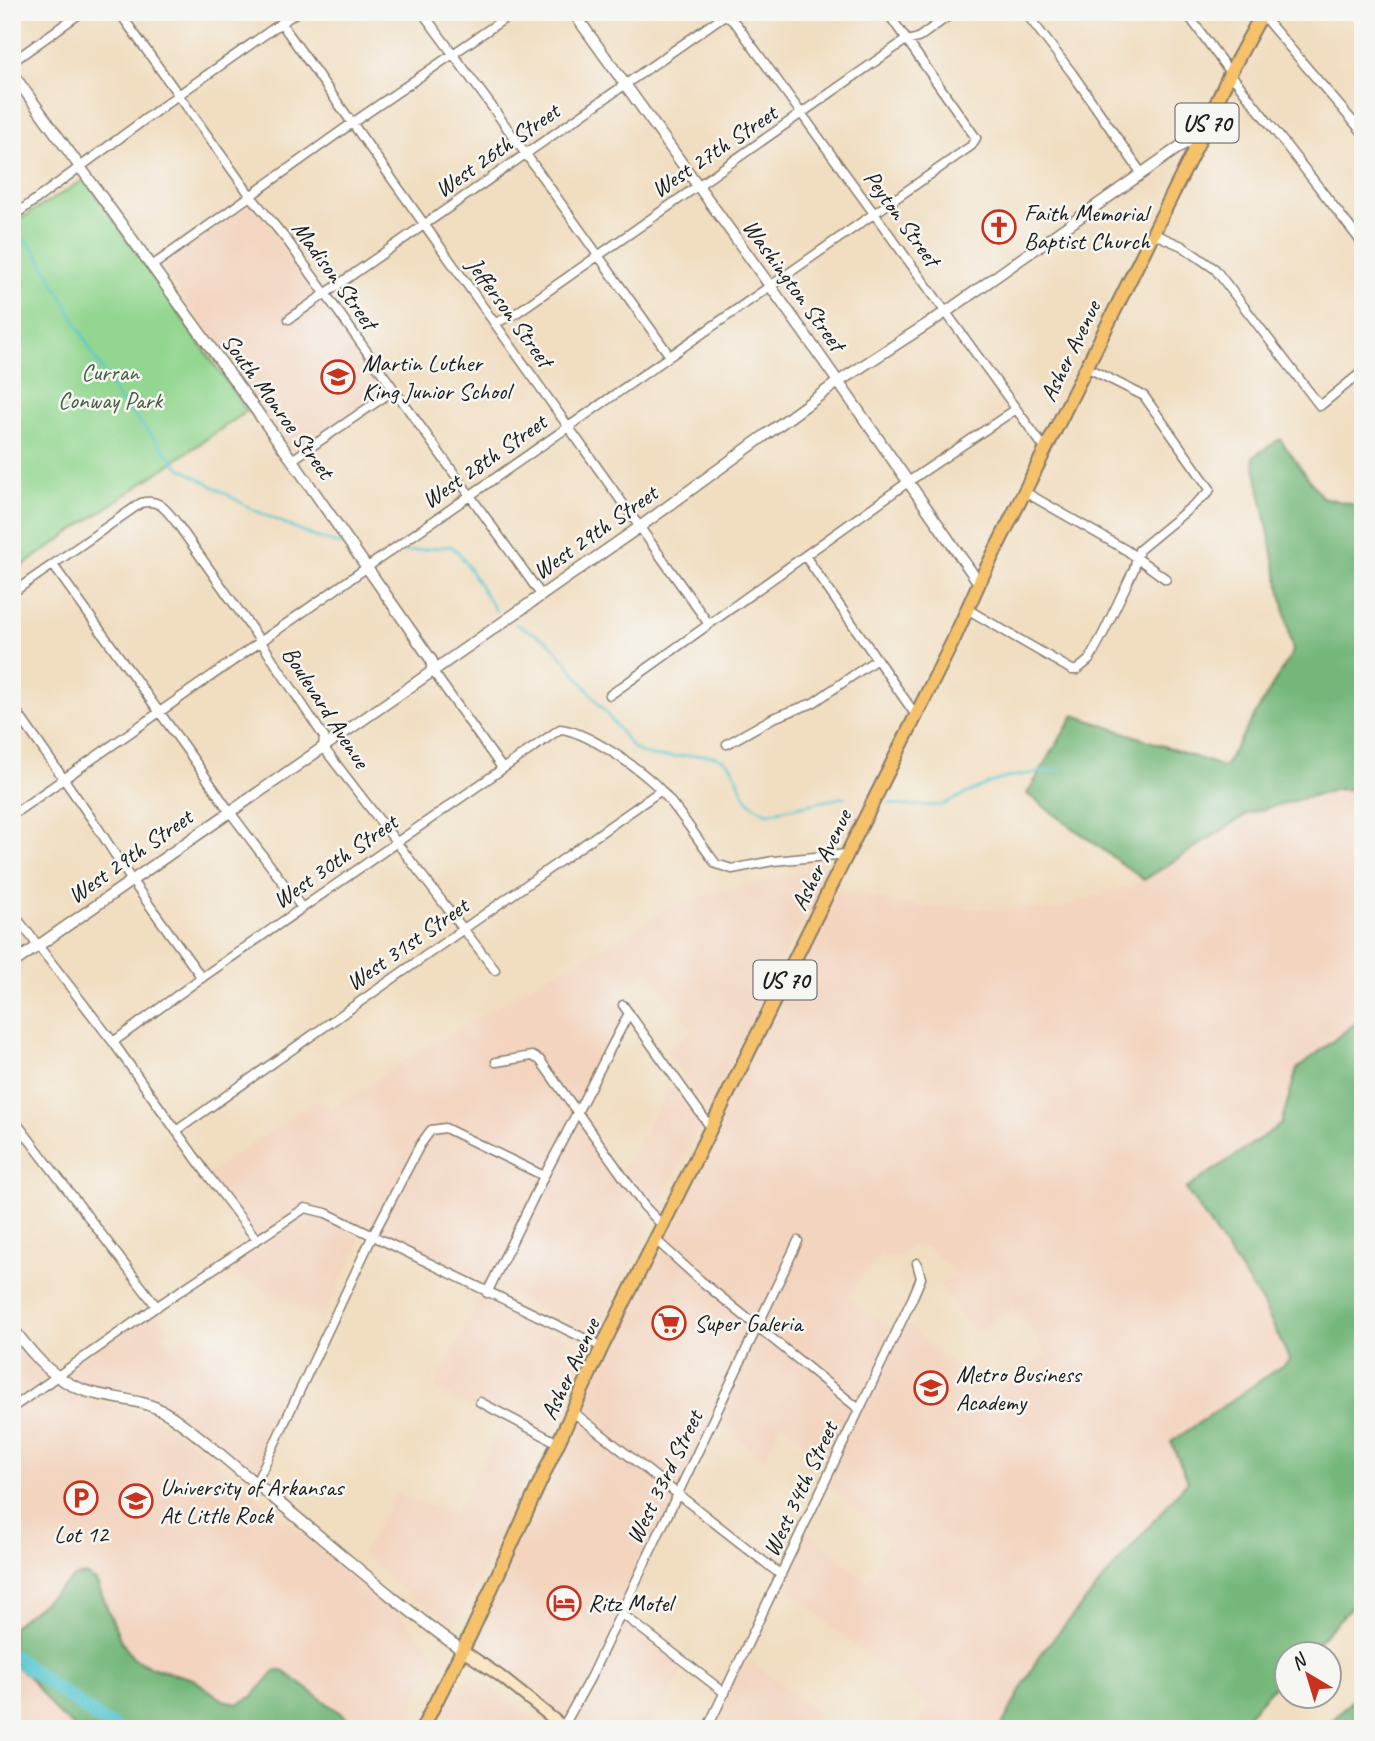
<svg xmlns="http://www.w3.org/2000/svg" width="1375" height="1741" viewBox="0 0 1375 1741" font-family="Caveat,sans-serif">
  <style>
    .built { fill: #f3d4bf; fill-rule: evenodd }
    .green { fill: #92d68f; stroke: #577956; stroke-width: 2 }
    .forest { fill: #75b77a; stroke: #486a4b; stroke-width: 2 }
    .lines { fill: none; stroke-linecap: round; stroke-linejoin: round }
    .stream { stroke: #5ac7d2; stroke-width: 2.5 }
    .river { stroke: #5ac7d2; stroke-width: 14 }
    .minor-casing { stroke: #867c6e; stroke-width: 11 }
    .tertiary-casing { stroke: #867c6e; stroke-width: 13 }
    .secondary-casing { stroke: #867c6e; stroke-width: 14 }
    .primary-casing { stroke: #867c6e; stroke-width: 16 }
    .minor { stroke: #fff; stroke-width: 8 }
    .tertiary { stroke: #fff; stroke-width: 10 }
    .secondary { stroke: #fbe6c4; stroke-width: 10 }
    .primary { stroke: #f5c16b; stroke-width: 12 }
    .labels { text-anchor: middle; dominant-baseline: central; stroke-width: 5; stroke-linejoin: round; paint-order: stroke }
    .shield { fill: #f6f6f2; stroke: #5d5d5c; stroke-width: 2 }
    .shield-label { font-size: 23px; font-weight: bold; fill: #1c1c1c }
    .street-label { font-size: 24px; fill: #1c1c1c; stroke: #f6f6f2 }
    .poi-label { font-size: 24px; fill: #1c1c1c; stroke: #f6f6f2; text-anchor: start }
    .park-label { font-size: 24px; fill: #455d44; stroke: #f6f6f2 }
  </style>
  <rect width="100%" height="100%" fill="#f6f6f2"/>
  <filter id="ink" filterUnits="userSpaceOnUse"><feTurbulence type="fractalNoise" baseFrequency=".0143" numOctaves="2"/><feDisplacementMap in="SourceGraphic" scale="14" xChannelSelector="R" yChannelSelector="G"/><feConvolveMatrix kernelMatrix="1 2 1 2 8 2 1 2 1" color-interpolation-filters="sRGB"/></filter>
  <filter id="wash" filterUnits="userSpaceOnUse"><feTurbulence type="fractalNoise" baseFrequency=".00686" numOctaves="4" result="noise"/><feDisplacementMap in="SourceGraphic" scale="28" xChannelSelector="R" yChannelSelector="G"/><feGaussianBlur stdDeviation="1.57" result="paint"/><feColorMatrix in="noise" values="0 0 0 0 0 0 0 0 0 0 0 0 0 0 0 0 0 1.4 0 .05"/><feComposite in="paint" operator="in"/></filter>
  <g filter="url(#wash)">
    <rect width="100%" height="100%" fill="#f1ddbf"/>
    <path class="built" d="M251,203L391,390L296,457L162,266Z
      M1338,789L1363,790V1017L1297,1069L1281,1124L1186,1189L1261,1301L1291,1360L1171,1442L1188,1481L1040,1654L1000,1729H913L927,1705L778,1582L804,1528L868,1582L889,1537L825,1482L831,1468L781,1422L763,1461L715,1417L621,1613L686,1663L652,1729H562L462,1650L829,889L924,907L1055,910L1144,880L1249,813ZM913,1246L928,1247L957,1273L939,1285L975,1335L1013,1306L1048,1354L988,1397L902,1319L896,1331L847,1297L880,1253L889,1258H899L904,1250Z
      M830,866L707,1109L665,1051L693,1031L647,970L614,992L629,1013L578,1111L650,1222L595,1335L377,1232L315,1209L305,1208L257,1240L207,1175L315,1100L333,1108L404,1061L544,978L619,938L666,908L707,895Z
      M671,1085L700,1125L658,1208L653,1210L621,1173Z
      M317,1216L361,1238L324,1316L320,1319L235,1274V1266L301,1219Z
      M481,1295L585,1349L461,1616L456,1621H449L413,1598L362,1554L397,1492L454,1516L502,1423L434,1389Z
      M153,1309L169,1330L164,1335L173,1348L184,1330L301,1391L256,1483L169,1415L96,1394L57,1376Z
      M12,1328L51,1379L89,1399L139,1411L170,1425L351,1575L356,1566L437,1656L403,1729H12Z
      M743,1655L819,1714L806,1729H707Z
      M474,1677L491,1687L545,1729H436L463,1681Z"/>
    <path class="green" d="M85,179L247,411L12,573V224Z"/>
    <path class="forest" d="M1280,439L1322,497L1363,507V790L1338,789L1249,813L1144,880L1027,794L1074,715L1224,767L1293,651L1253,457Z
      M1363,1017V1595L1307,1653L1288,1654L1287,1673L1234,1729H1000L1040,1654L1188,1481L1171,1442L1290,1360L1261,1301L1186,1189L1281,1124L1297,1069Z
      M86,1575L96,1581L121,1641L133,1658L150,1667L193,1679L223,1700L238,1704L252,1697L275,1671H283L362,1729H77L59,1715L27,1675L12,1664V1627L75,1577Z
      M1363,1689V1729H1324Z"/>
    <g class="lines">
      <path class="stream" d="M14,230L34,249L49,273L115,394L179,467L254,510L315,537L342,545
        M405,552L451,546L460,554L496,611
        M516,624L547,640L561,655L633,748C638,751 643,754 648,755C669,762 707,748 724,760C745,773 732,799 768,813L844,797
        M889,803L904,806L942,805L989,783L1009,777L1060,769"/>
      <path class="river" d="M12,1656L101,1720L117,1729"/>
    </g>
  </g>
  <g filter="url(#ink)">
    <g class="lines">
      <defs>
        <path id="minor" d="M119,12L250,195L289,243L542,596
          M422,12L490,104L670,356
          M723,12L737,25L1046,450
          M1025,12L1072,73L1142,174
          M1186,12L1236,81L1363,244
          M1262,15L1363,133
          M281,23L708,623
          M12,62L82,12
          M12,217L174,98L297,12
          M1152,233L1182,246L1215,269L1320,406L1363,371
          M152,266L351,124L514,12
          M289,319L729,12
          M495,323L515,314L903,42L918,38L954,12
          M292,460L394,390
          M1025,492L1126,550L1166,579
          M805,556L915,714
          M53,565L194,760L230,812L302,908
          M12,593L141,503C159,498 166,510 176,522L261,642L324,737L323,747L495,970
          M967,609L1072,670H1077L1089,660L1103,634L1134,569L1139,550L1208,493L1210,489L1144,396L1086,367
          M432,670L502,768
          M610,695L908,482L1016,409
          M12,705L98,828L132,881L202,978
          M727,744L773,718L813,703L877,659
          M12,815L971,146L976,138L887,12
          M12,912L113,1042L207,1174L257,1240
          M623,1005L711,1128
          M113,1042L197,981L560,729C586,731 637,767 657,786C679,809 697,839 716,864L732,869L773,861L847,854
          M496,1062L532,1056L540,1060L644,1206L663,1226
          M12,1117L157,1307
          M176,1131L660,791
          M656,1240L700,1280L859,1409
          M487,1293L544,1176L629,1013
          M480,1402L558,1443
          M12,1408L153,1309L305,1208L326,1213L602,1347
          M573,1412L781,1575
          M256,1483L373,1235L420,1145L431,1130L445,1128L544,1176
          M621,1613L725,1693
          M562,1729L590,1678L798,1241
          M707,1729L913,1297L921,1278L917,1263"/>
        <path id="tertiary" d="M573,12L804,333L979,583
          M12,73L292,460L432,661V670
          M12,964L641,526L838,382L946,312L1182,145L1202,135
          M12,1327C35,1358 58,1386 97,1394C123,1400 145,1400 168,1414C193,1430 216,1451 239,1470C314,1529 384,1595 462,1650"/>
        <path id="secondary" d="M462,1650L500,1676L566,1729"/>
        <path id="primary" d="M422,1729L471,1633L602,1347L953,641L979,583L1202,135L1230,73L1263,12"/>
      </defs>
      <use href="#minor" class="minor-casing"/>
      <use href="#tertiary" class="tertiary-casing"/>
      <use href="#secondary" class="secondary-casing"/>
      <use href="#primary" class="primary-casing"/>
      <use href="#minor" class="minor"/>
      <use href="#tertiary" class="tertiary"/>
      <use href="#secondary" class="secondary"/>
      <use href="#primary" class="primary"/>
    </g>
  </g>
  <defs>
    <symbol id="church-ring" viewBox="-11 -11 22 22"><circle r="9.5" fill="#f6f6f2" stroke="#c8321e" stroke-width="1.5"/><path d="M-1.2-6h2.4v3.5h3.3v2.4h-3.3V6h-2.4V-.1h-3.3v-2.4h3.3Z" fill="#c8321e"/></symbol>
    <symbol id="school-ring" viewBox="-11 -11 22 22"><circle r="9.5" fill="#f6f6f2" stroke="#c8321e" stroke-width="1.5"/><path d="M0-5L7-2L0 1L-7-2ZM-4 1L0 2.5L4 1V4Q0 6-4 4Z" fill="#c8321e"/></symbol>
    <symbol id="supermarket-ring" viewBox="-11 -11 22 22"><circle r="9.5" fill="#f6f6f2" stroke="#c8321e" stroke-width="1.5"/><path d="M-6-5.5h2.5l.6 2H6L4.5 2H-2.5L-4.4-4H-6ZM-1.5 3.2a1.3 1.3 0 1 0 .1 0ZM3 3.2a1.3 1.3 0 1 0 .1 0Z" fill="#c8321e"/></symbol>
    <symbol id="parking-ring" viewBox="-11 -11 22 22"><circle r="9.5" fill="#f6f6f2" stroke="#c8321e" stroke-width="1.5"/><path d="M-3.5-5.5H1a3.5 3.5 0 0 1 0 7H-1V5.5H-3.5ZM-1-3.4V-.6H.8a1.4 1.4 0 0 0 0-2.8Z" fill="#c8321e"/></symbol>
    <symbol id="university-ring" viewBox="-11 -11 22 22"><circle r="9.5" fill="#f6f6f2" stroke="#c8321e" stroke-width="1.5"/><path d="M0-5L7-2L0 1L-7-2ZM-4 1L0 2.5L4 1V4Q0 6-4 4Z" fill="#c8321e"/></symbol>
    <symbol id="hotel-ring" viewBox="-11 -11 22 22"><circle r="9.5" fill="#f6f6f2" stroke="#c8321e" stroke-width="1.5"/><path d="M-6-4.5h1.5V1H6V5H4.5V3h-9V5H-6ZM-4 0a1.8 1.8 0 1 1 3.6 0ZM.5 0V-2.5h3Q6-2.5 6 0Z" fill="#c8321e"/></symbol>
  </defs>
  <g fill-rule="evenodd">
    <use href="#church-ring" x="980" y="208" width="38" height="38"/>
    <use href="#school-ring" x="319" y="358" width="38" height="38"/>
    <use href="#supermarket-ring" x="650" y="1304" width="38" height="38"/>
    <use href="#school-ring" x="912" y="1369" width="38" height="38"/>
    <use href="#parking-ring" x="62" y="1479" width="38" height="38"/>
    <use href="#university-ring" x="117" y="1482" width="38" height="38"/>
    <use href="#hotel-ring" x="545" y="1584" width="38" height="38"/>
  </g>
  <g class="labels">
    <g class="shield">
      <rect x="1175.5" y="103.5" width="63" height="39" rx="5"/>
      <rect x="753.5" y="960.5" width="63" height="39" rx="5"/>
    </g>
    <g class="shield-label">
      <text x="1207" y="123">US 70</text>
      <text x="785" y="980">US 70</text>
    </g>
    <g class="street-label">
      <text transform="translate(497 150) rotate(-35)">West 26th Street</text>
      <text transform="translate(714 151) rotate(-34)">West 27th Street</text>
      <text transform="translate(902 218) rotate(54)">Peyton Street</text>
      <text transform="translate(335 275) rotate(54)">Madison Street</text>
      <text transform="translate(794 285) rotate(54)">Washington Street</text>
      <text transform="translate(510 312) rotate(54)">Jefferson Street</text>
      <text transform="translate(1070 351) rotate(-64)">Asher Avenue</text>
      <text transform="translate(278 406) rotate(54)">South Monroe Street</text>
      <text transform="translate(484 461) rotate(-35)">West 28th Street</text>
      <text transform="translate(595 532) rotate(-35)">West 29th Street</text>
      <text transform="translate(326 707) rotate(57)">Boulevard Avenue</text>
      <text transform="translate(130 856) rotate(-35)">West 29th Street</text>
      <text transform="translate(821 860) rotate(-64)">Asher Avenue</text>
      <text transform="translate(335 861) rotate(-35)">West 30th Street</text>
      <text transform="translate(407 944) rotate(-35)">West 31st Street</text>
      <text transform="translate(570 1369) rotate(-65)">Asher Avenue</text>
      <text transform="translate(664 1477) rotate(-64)">West 33rd Street</text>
      <text transform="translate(800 1489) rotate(-65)">West 34th Street</text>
    </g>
    <g class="poi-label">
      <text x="1024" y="213">Faith Memorial<tspan x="1024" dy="28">Baptist Church</tspan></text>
      <text x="362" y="363">Martin Luther<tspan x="362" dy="28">King Junior School</tspan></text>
      <text x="694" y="1323">Super Galeria</text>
      <text x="956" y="1374">Metro Business<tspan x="956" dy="28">Academy</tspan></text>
      <text x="160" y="1487">University of Arkansas<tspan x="160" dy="28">At Little Rock</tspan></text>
      <text x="81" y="1534" text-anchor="middle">Lot 12</text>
      <text x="588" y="1603">Ritz Motel</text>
    </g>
    <g class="park-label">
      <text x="110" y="372">Curran<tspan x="110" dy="28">Conway Park</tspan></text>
    </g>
  </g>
  <rect width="1375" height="1741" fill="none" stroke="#f6f6f2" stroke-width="42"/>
  <g transform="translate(1308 1675) rotate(322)"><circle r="33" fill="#f6f6f2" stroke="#9f9f9c" stroke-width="2"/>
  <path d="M0-5L12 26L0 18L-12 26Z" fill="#c8321e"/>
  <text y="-10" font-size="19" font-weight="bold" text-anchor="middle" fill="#1c1c1c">N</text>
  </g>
</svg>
